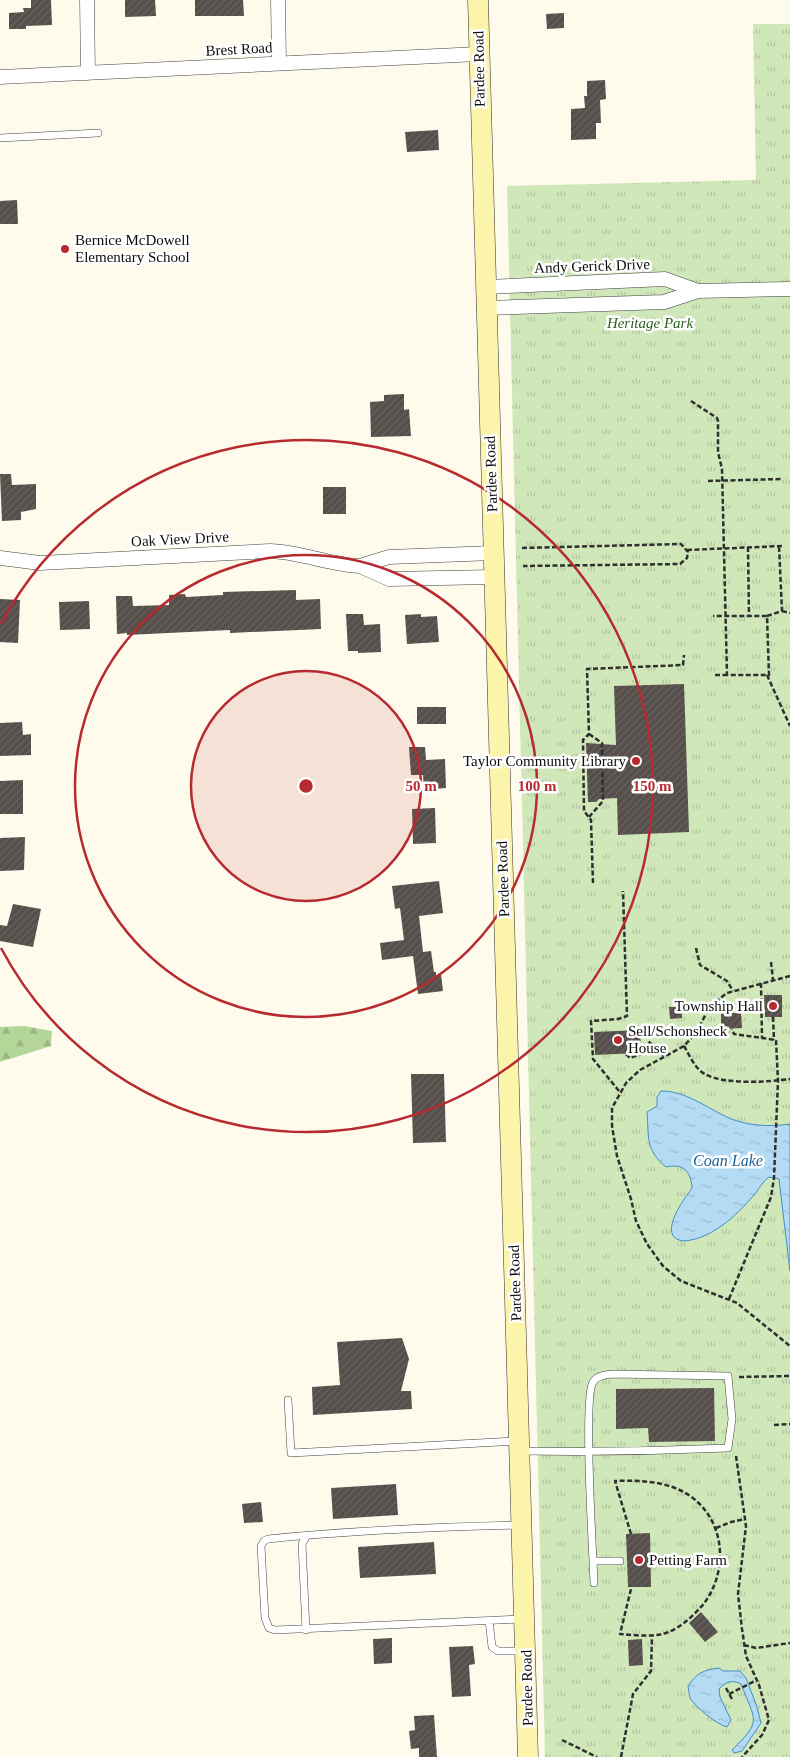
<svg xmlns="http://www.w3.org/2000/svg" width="790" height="1757" viewBox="0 0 790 1757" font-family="Georgia,serif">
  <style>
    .forest { fill: url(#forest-firs) }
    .park { fill: url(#park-tufts) }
    .water { fill: url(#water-ripples); stroke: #3e8fc7 }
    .building { fill: url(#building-hatch) }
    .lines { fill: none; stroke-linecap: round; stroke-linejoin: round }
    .lane-casing { stroke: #404040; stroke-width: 8 }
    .street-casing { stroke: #404040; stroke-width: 15 }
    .secondary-casing { stroke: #2f2f2f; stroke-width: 21 }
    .path { stroke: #2f2f2f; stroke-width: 2.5; stroke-dasharray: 5 2.5; stroke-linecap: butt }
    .lane { stroke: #fff; stroke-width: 7 }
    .street { stroke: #fff; stroke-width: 14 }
    .secondary { stroke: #fcf4ab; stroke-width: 20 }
    .ring { fill: none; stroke: #b72b30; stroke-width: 2.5 }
    .poi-dot { fill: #b72b30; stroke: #fff; stroke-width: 2 }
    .labels { text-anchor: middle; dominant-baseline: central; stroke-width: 5; stroke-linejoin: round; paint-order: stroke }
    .street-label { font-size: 15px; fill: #0d0d0d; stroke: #fff }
    .poi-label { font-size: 15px; fill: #0d0d0d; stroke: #fff; text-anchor: start }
    .park-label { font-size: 15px; font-style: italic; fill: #2d6220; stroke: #fff }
    .water-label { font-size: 16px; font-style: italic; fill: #1b6199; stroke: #fff }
    .centre { fill: #b72b30; stroke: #fff; stroke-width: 2.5 }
    .ring-label { font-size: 15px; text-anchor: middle; font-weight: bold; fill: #b72b30; stroke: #fff; stroke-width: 5; stroke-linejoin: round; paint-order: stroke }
  </style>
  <defs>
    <pattern id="forest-firs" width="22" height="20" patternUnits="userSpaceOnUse" patternTransform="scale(1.25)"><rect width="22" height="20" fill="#b4d799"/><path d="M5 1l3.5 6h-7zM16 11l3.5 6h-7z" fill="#9ab783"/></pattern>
    <pattern id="park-tufts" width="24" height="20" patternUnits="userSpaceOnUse" patternTransform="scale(1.25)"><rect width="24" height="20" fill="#d0e7b9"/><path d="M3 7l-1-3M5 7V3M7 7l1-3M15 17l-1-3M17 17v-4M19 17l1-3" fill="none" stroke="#b1c59e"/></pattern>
    <pattern id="water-ripples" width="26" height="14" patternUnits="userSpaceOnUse" patternTransform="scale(1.25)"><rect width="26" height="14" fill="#b4dbf3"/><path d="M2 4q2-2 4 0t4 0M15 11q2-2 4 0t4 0" fill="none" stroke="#9abbcf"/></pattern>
    <pattern id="building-hatch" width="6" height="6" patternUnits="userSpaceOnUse" patternTransform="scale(1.25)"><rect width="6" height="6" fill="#554e4a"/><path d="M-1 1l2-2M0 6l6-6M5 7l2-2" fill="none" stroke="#686360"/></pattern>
  </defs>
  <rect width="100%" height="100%" fill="#fefbed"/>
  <path class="forest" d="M24,1026L52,1031L51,1046L0,1062V1027Z"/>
  <path class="park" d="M753,24H790V1757H545L507,186L756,180Z"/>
  <path class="water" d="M661,1091C686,1091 707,1108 729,1118C748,1126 770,1127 790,1124V1271L779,1179L769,1177C762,1182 760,1188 754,1195C737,1215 712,1239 684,1241C655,1238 684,1199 692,1188C691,1171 683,1163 666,1167C645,1150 649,1136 647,1112L657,1106V1097Z
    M719,1668L723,1671H740L746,1678L757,1707L761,1723L742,1751L734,1753L732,1750C763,1720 755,1721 741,1684C731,1679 726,1682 719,1689L720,1697L731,1720L727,1727C718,1725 695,1707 690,1698C689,1695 689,1690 688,1686C697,1673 703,1670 719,1668Z"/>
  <path class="building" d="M31,0H51L52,25L26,26V29H9V13L24,12L23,8H31Z
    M125,0H155L156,16L125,17Z
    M195,0H243L244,16H195Z
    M564,13V28L547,29L546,14Z
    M605,80L606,99L600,100L601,123H596V139L571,140V109L585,108L584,96H587V81Z
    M438,130L439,150L407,152L405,132Z
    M17,200L18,224H0V201Z
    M404,394V410L409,409L411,436L371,437L370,402L384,401V395Z
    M0,474H11L12,485L36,484V509L21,512V520L2,521Z
    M323,487H346V514H323Z
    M296,590V600L320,599L321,629L230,633V630L127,635V633L117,634L116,596H132L133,606L169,605V595L185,594L186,597L223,595V592Z
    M0,599L20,600L18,643L0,642Z
    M89,601L90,629L60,630L59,602Z
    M346,614H363L364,625L380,624L381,652L358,653V651H348Z
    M421,614V617L437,616L439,642L407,644L405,615Z
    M684,684L689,832L618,835L617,798L599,799L596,802H588L586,743L616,745L614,686Z
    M417,707H446V724H417Z
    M22,722L23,735L31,734V755L0,756V723Z
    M409,747H425L426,760L445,759L446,788L424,790L423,775H411Z
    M23,780V814H0V781Z
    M435,808L436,843L413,844L412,809Z
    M25,837L24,870L0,871V838Z
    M439,881L443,913L419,916L423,952L431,951L434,972H436V975L441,974L443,991L418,994L413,956L382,960L380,943L404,940L400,908L395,909L392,886Z
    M13,904L41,909L33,947L0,941V925L7,926Z
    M764,995H782V1017H765Z
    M669,1007H682V1018L670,1019Z
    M721,1013H741L742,1028L721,1029Z
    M640,1030L641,1048H637V1053L595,1055L594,1032Z
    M411,1074H444L446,1142L413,1143Z
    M402,1338L409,1359L401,1391H411L412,1409L313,1415L312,1387L340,1385L337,1342Z
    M714,1388L715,1441L649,1442L648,1428L616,1429V1389Z
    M396,1484L398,1515L333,1519L331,1488Z
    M261,1502L263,1522L244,1523L242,1504Z
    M650,1533L651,1587H628L626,1534Z
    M434,1542L436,1574L360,1578L358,1547Z
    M701,1612L718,1632L705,1642L689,1623Z
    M392,1638V1663L374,1664L373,1639Z
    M642,1639L643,1665L629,1666L628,1640Z
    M473,1646L475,1664L469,1665L471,1696L452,1697L449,1647Z
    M434,1715L437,1757H419V1748L411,1749L409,1731L415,1730L414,1716Z"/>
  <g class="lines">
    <defs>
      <path id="lane" d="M0,138L98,133
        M288,1400L291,1453L517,1441
        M520,1451C589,1452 659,1451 728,1448L732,1419L728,1376L613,1374C605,1375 598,1375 593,1382C583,1397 593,1554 594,1583
        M520,1525C436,1527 352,1530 268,1539L264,1541L261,1546L265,1618L269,1628L275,1630L521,1619
        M593,1561H620
        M489,1620L492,1647L498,1651H523
        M306,1630L302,1544L307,1535"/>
      <path id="street" d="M87,0L88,73
        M278,0L279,63
        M0,77L479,54
        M485,287L665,279L698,291
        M486,308L664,302L698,291L790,289
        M493,553L389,557L360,566L389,579L493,577
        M0,558L40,563L270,551C302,552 330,565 360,566"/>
      <path id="secondary" d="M478,0L528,1757"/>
    </defs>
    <use href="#lane" class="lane-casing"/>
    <use href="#street" class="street-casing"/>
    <use href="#secondary" class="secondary-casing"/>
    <path class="path" d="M691,401L717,418L718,421V452L722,469L727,675H769L767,616H713
      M708,481L781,479
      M748,547L749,616
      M522,548L681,544L688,552L687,558L680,564L523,566
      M687,550L783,546
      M782,611L790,613
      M767,616L782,611L779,546
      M715,675H727
      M767,675L790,726
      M589,817L603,801L602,743L589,734
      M593,883L591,820L584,811L583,740L589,734L587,669L683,665L684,655
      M696,948L700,965L727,981L733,991
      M771,962L773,980
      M790,976L727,993L710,1006L696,1033L684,1046L640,1070L626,1083L612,1108V1126L617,1156L631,1199L636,1221L647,1244L663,1266L681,1281L737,1303L790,1346
      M761,983L762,1038
      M773,1017L774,1040
      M651,1044L664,1056
      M684,1046C690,1056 695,1069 705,1074C724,1085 769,1082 790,1079
      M626,1054L630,1058L643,1053L651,1044L647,1040
      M619,1091L593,1059L591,1021L618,1019L627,1016L623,891
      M729,1299L771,1197L774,1178L778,1081L776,1040L734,1034L732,1029
      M739,1377L790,1376
      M774,1425L790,1424
      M736,1456L746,1526L738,1594L742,1629L746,1656L759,1685L769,1720L762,1735L742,1757
      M716,1528L731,1522L745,1519
      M631,1534L615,1481C635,1480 657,1481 675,1488C724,1507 733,1568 702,1606C692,1617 677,1631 662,1634C649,1637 633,1635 620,1634L631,1589
      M744,1645L756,1648L790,1643
      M726,1688L733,1701
      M729,1694L757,1680
      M562,1740L597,1757
      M621,1757L633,1694L651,1671L652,1635"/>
    <use href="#lane" class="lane"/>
    <use href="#street" class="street"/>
    <use href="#secondary" class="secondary"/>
  </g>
  <circle cx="306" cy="786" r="115" fill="#b72b30" fill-opacity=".12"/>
  <g class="ring">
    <circle cx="306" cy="786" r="115"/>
    <circle cx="306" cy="786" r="231"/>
    <path d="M1 624A346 346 0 1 1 1 948"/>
  </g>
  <g class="poi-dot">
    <circle cx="65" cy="249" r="5"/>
    <circle cx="636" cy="761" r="5"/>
    <circle cx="773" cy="1006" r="5"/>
    <circle cx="618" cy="1040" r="5"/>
    <circle cx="639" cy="1560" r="5"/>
  </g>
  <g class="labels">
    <g class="street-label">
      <text transform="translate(239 49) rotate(-3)">Brest Road</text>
      <text transform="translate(479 69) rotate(-91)">Pardee Road</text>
      <text transform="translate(592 266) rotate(-2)">Andy Gerick Drive</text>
      <text transform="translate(491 474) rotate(-92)">Pardee Road</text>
      <text transform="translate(180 539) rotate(-3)">Oak View Drive</text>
      <text transform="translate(503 879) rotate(-92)">Pardee Road</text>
      <text transform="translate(515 1283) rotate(-92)">Pardee Road</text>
      <text transform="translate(527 1688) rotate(-91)">Pardee Road</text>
    </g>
    <g class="poi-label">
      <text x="75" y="240">Bernice McDowell<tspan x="75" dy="17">Elementary School</tspan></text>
      <text x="626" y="761" text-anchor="end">Taylor Community Library</text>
      <text x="763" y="1006" text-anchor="end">Township Hall</text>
      <text x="628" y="1031">Sell/Schonsheck<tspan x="628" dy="17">House</tspan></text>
      <text x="649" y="1560">Petting Farm</text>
    </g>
    <g class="park-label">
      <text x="650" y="323">Heritage Park</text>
    </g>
    <g class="water-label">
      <text x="728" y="1160">Coan Lake</text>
    </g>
  </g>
  <circle cx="306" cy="786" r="8" class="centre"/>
  <g class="ring-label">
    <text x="421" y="791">50 m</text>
    <text x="537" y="791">100 m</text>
    <text x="652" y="791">150 m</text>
  </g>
</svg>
